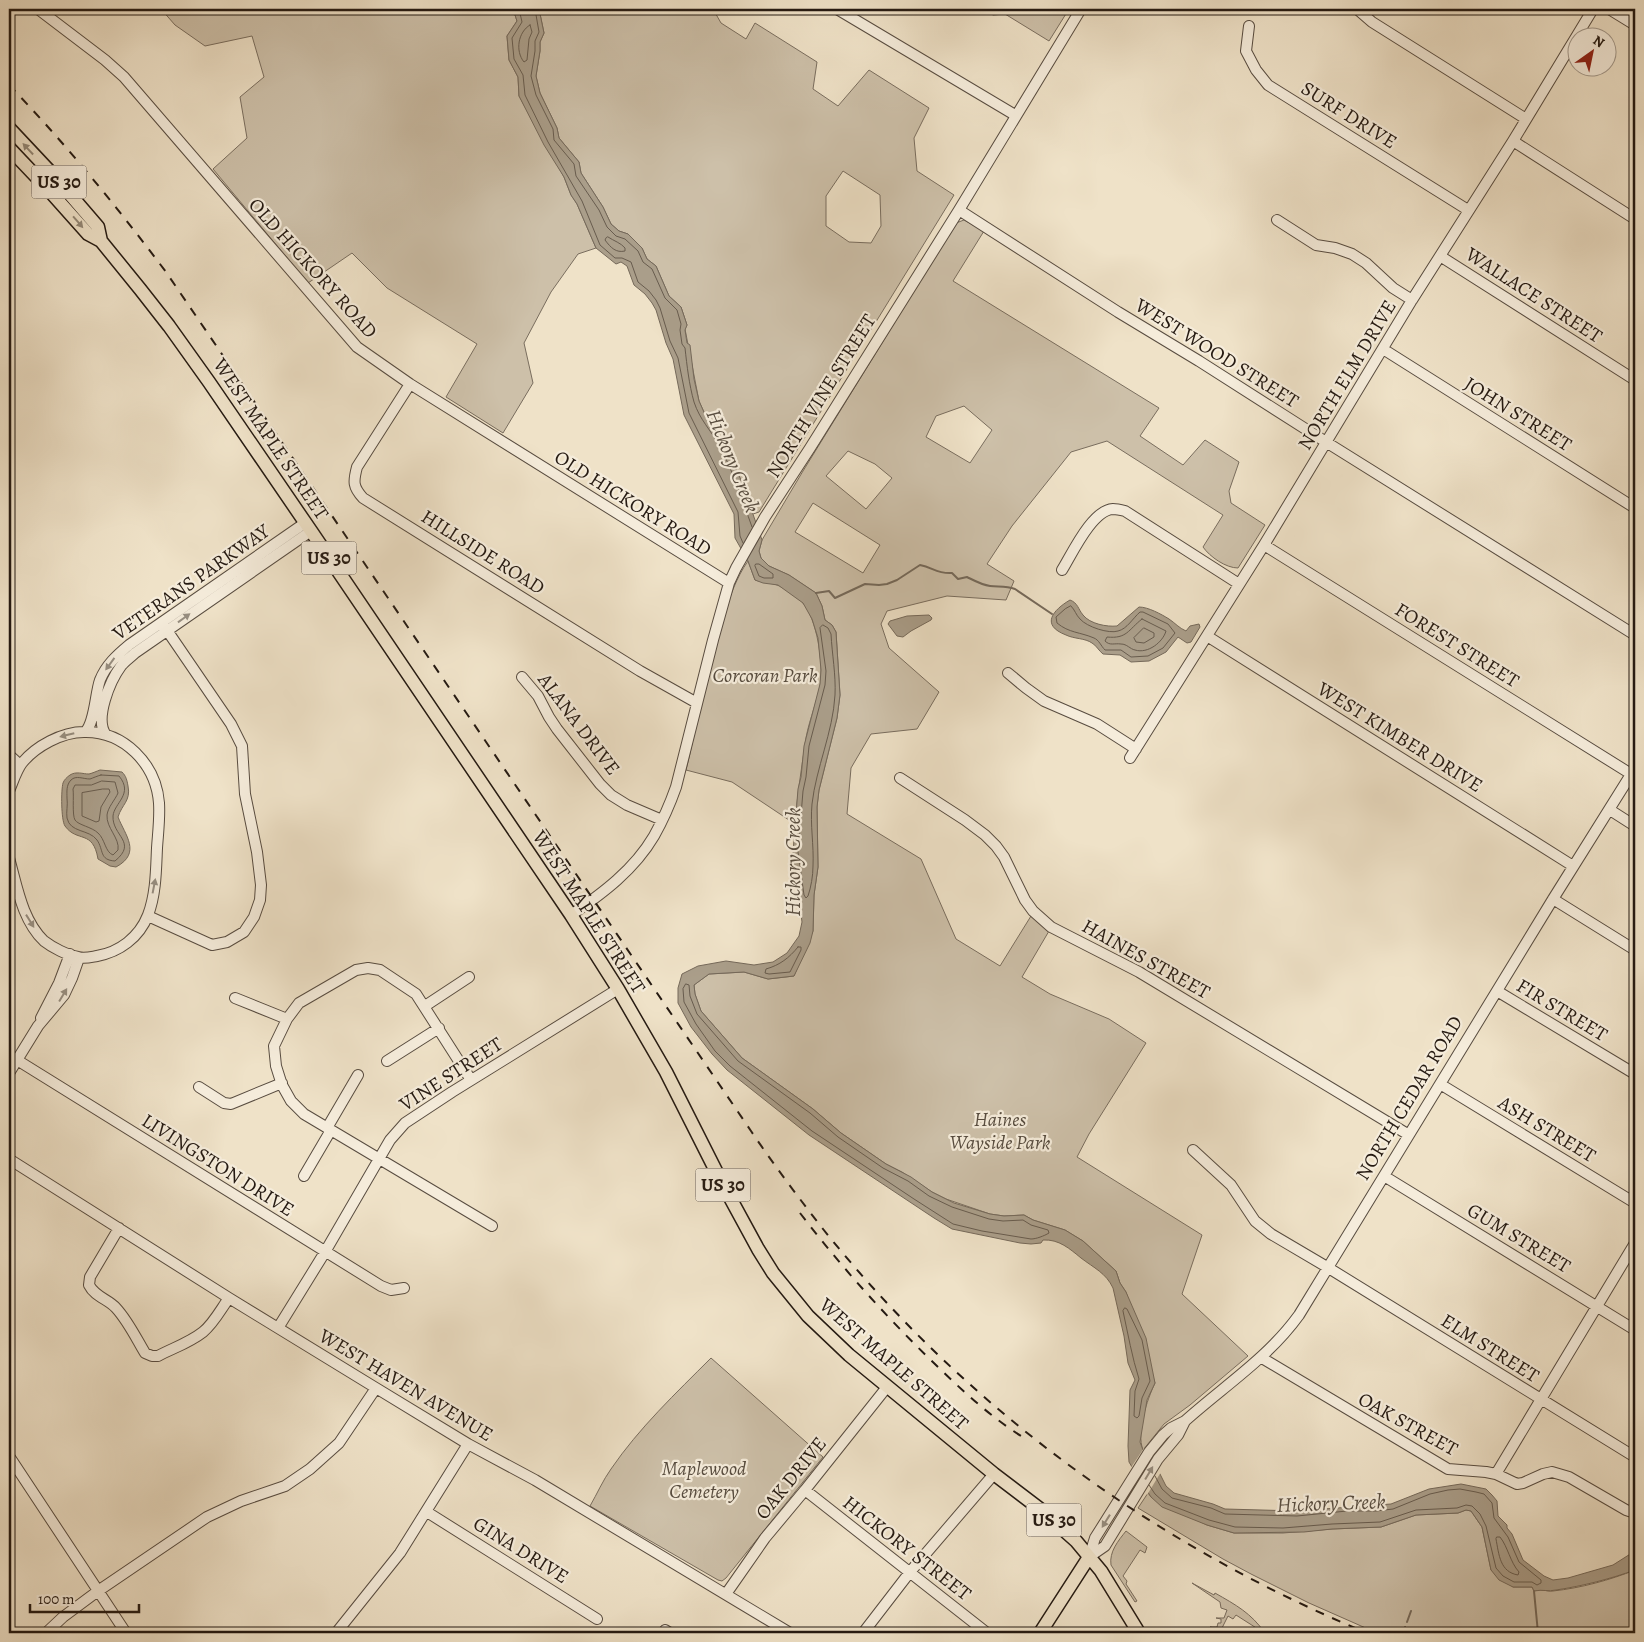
<svg xmlns="http://www.w3.org/2000/svg" width="1644" height="1642" viewBox="0 0 1644 1642" font-family="Alegreya,serif">
  <style>
    .green { fill: #cdc0a9; stroke: #796d5e; fill-rule: evenodd }
    .water { fill: #aa9e8a; stroke: #75695a }
    .pier { fill: #efe2c8 }
    .lines { fill: none; stroke-linecap: round; stroke-linejoin: round }
    .shore { stroke: #685c4e; stroke-width: 1 }
    .stream { stroke: #75695a; stroke-width: 2 }
    .minor-casing { stroke: #584c40; stroke-width: 12 }
    .major-casing { stroke: #251a12; stroke-width: 15 }
    .minor { stroke: #f5ecdb; stroke-width: 10 }
    .major { stroke: #efe2c8; stroke-width: 12 }
    .rail { stroke: #251a12; stroke-width: 2; stroke-dasharray: 9 9; stroke-linecap: butt }
    .oneway { fill: #948876 }
    .oneway2 { fill: #978e81 }
    .labels { text-anchor: middle; dominant-baseline: central; stroke-width: 4.5; stroke-linejoin: round; paint-order: stroke }
    .shield { fill: #f5ecdb; stroke: #63594e; stroke-width: 1 }
    .shield-label { font-size: 19px; font-weight: bold; fill: #251a12 }
    .street-label { font-size: 20px; fill: #251a12; stroke: #f5ecdb }
    .park-label { font-size: 20px; font-style: italic; fill: #574c3f; stroke: #f5ecdb }
    .water-label { font-size: 21px; font-style: italic; fill: #5a4f42; stroke: #f5ecdb }
  </style>
  <rect width="100%" height="100%" fill="#efe2c8"/>
  <filter id="stains"><feTurbulence type="fractalNoise" baseFrequency=".004" numOctaves="4"/><feColorMatrix values="0 0 0 0 .2 0 0 0 0 .09 0 0 0 0 .02 0 0 0 .5 -.17"/></filter>
  <radialGradient id="worn" r=".72"><stop offset=".6" stop-color="#630" stop-opacity="0"/><stop offset="1" stop-color="#630" stop-opacity=".3"/></radialGradient>
  <path class="green" d="M161,9H189L202,11L212,9H513L517,21L507,36L509,60L518,77L519,96L564,177L571,195L577,204L596,248L578,254L551,292L524,343L533,383L503,433L446,397L477,344L387,288L352,253L308,283L213,169L247,138L240,97L264,77L252,36L205,46L175,25Z
    M539,9H713L721,23L746,39L755,23L817,62L813,89L838,106L869,70L929,108L914,138L917,171L954,195L759,512L753,514L741,480L722,441L707,419L699,401L685,329L687,325L681,307L669,296L656,266L647,259L642,248L628,234L619,231L611,224L603,207L581,173L579,162L559,138L557,128L540,93L536,76L540,51V42L544,33ZM843,171L880,195L881,226L871,243L849,242L826,226V196Z
    M984,9H1069L1049,41L1005,14L993,15Z
    M964,220L984,231L953,281L1159,408L1140,436L1183,465L1205,440L1239,462L1229,491L1231,503L1265,525L1238,568C1226,568 1210,557 1203,547L1223,515L1107,441L1071,452L1012,526L987,564L1014,581L1006,600L947,596L887,611L881,624L889,648L939,692L917,729L871,734L851,768L847,814L921,859L956,939L1000,966L1031,916L1049,931L1022,977L1050,994L1109,1019L1146,1043L1089,1134L1077,1157L1202,1235L1182,1294L1248,1356L1190,1405L1164,1424L1143,1450C1136,1432 1147,1400 1155,1383L1126,1292L1120,1283L1116,1271L1083,1241L1065,1230L1033,1220L1024,1215L1004,1216L990,1214L946,1199L932,1192L902,1172L886,1164L841,1133L813,1109L742,1058L701,1011L695,994L694,985L709,974L744,972L768,979L794,976L813,931L814,895L818,867L817,807L819,790L837,718L840,695L836,632L832,625L825,620L822,606L816,593L789,575L769,566L761,558L759,551L762,540L803,471L956,223ZM964,406L992,430L970,463L926,437L936,416ZM848,451L875,464L892,478L866,509L826,476ZM813,503L880,545L863,573L795,532Z
    M748,561L755,580C763,583 770,582 777,585C783,587 798,598 802,602C817,617 824,666 820,686C816,706 807,725 805,745C801,771 797,797 795,824L732,782L686,770C691,751 694,733 698,714C705,682 713,649 723,617C730,597 736,578 748,561Z
    M711,1358L823,1457L726,1578L722,1581L718,1580L590,1506C597,1494 603,1480 611,1469C639,1428 676,1393 711,1358Z
    M1148,1493L1151,1497L1207,1525L1234,1533H1283L1332,1529L1381,1527L1416,1515L1458,1513L1466,1510L1471,1511L1482,1527L1491,1570L1513,1587H1532L1534,1591C1544,1588 1545,1592 1553,1591C1581,1588 1610,1580 1635,1570V1633H1377L1309,1603L1251,1574L1223,1559L1138,1508Z
    M1126,1531L1147,1547L1145,1553L1140,1550L1123,1576L1127,1581L1126,1584L1137,1601L1135,1602L1111,1565C1109,1552 1118,1541 1126,1531Z
    M1192,1583L1214,1595L1215,1593C1236,1605 1251,1613 1265,1633H1260L1261,1631L1236,1615L1233,1619L1228,1616L1220,1632L1214,1633L1215,1628L1210,1627H1217L1218,1623H1221V1619L1216,1618H1224L1227,1610L1221,1608L1220,1602Z"/>
  <path class="water" d="M513,9H539L544,33L540,42V51L536,76L540,93L557,128L559,138L579,162L581,173L603,207L611,224L619,231L628,234L642,248L647,259L656,266L669,296L681,307L687,325L685,330L687,343L690,345L694,379L699,401L707,419L722,441L741,480L762,540L759,551L761,558L769,566L789,575L816,593L822,606L825,620L832,625L836,632L840,695L837,718L819,790L817,807L818,867L814,895L813,931L810,943L794,976L768,979L744,972L709,974L694,985L695,994L701,1011L742,1058L813,1109L841,1133L886,1164L911,1177L932,1192L954,1203L990,1214L1004,1216L1024,1215L1033,1220L1065,1230L1083,1241L1116,1271L1120,1283L1126,1292L1146,1338L1155,1383L1147,1400L1140,1442L1143,1450L1160,1474L1166,1486L1174,1493L1213,1504L1225,1509L1297,1511L1391,1504L1429,1489L1461,1484L1486,1489L1492,1495L1497,1501L1498,1516L1507,1525V1528L1512,1534L1523,1560L1544,1576L1553,1580L1568,1578L1613,1565L1635,1551V1570C1610,1579 1583,1586 1556,1590C1548,1592 1543,1589 1534,1591L1532,1587H1513L1499,1580L1491,1570L1482,1527L1471,1511L1466,1510L1458,1513L1416,1515L1381,1527L1332,1529L1304,1532L1234,1533L1207,1525L1162,1507L1151,1497L1132,1467L1129,1462L1128,1446L1130,1390L1135,1380L1128,1363L1124,1336L1113,1288C1106,1273 1094,1268 1081,1258C1070,1249 1059,1239 1043,1240L1041,1243L1031,1244L1020,1243L952,1229L934,1218L809,1135L727,1070L712,1054L691,1027L678,1003V988L682,974L698,966L726,961L754,965L773,962L787,953L799,936L802,922L793,852L798,789L801,777L804,746L820,684L821,670L818,638L812,619L803,603L778,585L763,583L755,580L748,561L735,538L734,514L684,415L673,359L666,343L656,310L652,303L645,294L634,285L627,266L621,262L616,264L596,248L577,204L571,195L564,177L544,145L519,96L518,77L509,60L507,36L517,21Z
    M1070,600C1078,603 1078,609 1083,615C1090,624 1107,627 1117,626L1139,607C1148,607 1161,614 1169,619C1175,623 1179,628 1186,631L1190,626L1199,624L1200,627L1191,642L1187,643L1178,637L1166,652L1149,661L1131,662L1120,655L1103,654C1099,651 1096,645 1092,643C1085,638 1074,639 1066,635C1040,625 1053,610 1070,600Z
    M929,615L932,618L931,620L911,631L903,637L897,636L888,624L890,621L907,616Z
    M100,770L122,772C126,776 127,780 128,786C131,801 122,804 118,817C125,835 142,853 116,867L110,866L98,859C93,829 77,843 65,826C61,820 61,790 63,783C64,780 67,777 70,775C76,771 83,774 89,774C93,773 97,771 100,770Z"/>
  <path class="pier" d="M1144,1448L1161,1472L1147,1495L1130,1469Z"/>
  <g class="lines">
    <path class="shore" d="M519,9L522,22L512,38L514,59L523,75L525,95L548,142L582,201L600,245L615,258H622L631,262L638,282L649,291L656,300L660,308L670,341L678,358L689,413L738,512L740,536L743,543
      M535,9L539,32L535,41V51L531,76L536,95L553,129L554,140L574,164L576,176L599,210L607,227L616,236L625,239L638,251L643,262L652,269L665,298L677,310L681,324L680,330L682,344L685,348C687,366 689,384 694,402C700,420 710,429 719,445C733,471 742,499 752,527
      M530,25L532,32L529,39L527,60L524,62C515,51 518,32 530,25Z
      M608,237C614,241 621,243 625,248V251C616,253 611,248 605,240L606,238Z
      M756,564H759L773,574V578H764L759,576L755,566Z
      M1071,606C1075,610 1076,615 1080,619C1087,627 1109,634 1118,631C1127,629 1133,618 1140,612H1143L1168,624L1175,633L1163,648L1148,656L1131,657L1121,650H1105C1101,646 1099,640 1094,638C1080,632 1069,633 1057,623L1056,617L1065,609Z
      M1142,619L1166,631C1163,642 1148,654 1135,650C1130,649 1127,644 1121,644C1114,643 1110,646 1105,641L1107,637C1127,639 1128,630 1142,619Z
      M823,625L828,628L831,634C832,654 836,675 835,695C833,732 816,768 812,804C810,825 814,845 813,866C813,876 811,887 808,896L806,898L804,895L798,852L803,791L806,777L809,746L825,685L826,671L820,628Z
      M1144,628L1154,633V637L1144,643L1136,642L1134,638Z
      M101,775L119,776C134,794 114,803 113,816C112,836 138,842 115,861C99,860 104,850 97,840C89,829 70,833 67,818C66,812 68,805 67,798C67,792 66,785 71,780C76,775 83,779 90,779C93,778 97,776 101,775Z
      M102,781L115,782L118,793C115,800 108,807 107,815C106,828 120,838 118,850L113,855C105,852 105,839 98,833C92,827 78,825 75,820C72,815 74,796 73,789L75,785H91Z
      M103,789H109L110,792L101,807L99,821L96,822L82,816V793Z
      M798,947H801V950L790,972L769,974L765,973L766,969C780,965 789,958 798,947Z
      M686,984L689,985L690,996L697,1014L738,1061L810,1113L838,1137L883,1168L908,1181L929,1196L952,1207L989,1219L1003,1221L1023,1220L1031,1225L1048,1230L1049,1233C1044,1236 1036,1239 1031,1239L982,1231L953,1224L914,1199L812,1131L730,1066L715,1051L696,1024L684,1002L683,989Z
      M1125,1308L1127,1309L1142,1340L1150,1381L1142,1398L1139,1416L1137,1418L1134,1416L1135,1391L1139,1379C1132,1357 1128,1334 1123,1311Z
      M1149,1485L1155,1494L1165,1503L1209,1520L1235,1527L1283,1528L1332,1524L1380,1522L1416,1510L1457,1508L1466,1505L1472,1506L1480,1514L1486,1526L1496,1568L1503,1576L1514,1582H1532L1537,1585L1541,1583V1580L1519,1562L1508,1537L1494,1518L1492,1503L1484,1494L1476,1492L1460,1489L1448,1490L1430,1494L1393,1509L1376,1511H1347L1297,1516L1225,1514L1211,1508L1172,1498L1162,1489L1155,1476
      M1497,1537H1500C1508,1547 1510,1562 1519,1572L1518,1575C1500,1572 1499,1555 1496,1539Z"/>
    <path class="stream" d="M816,593L829,591L835,598L865,584L879,585L887,584L897,580L920,565C933,567 936,574 952,573L958,579L967,577C975,581 982,585 990,586C999,587 1006,586 1015,589L1052,614
      M1534,1591L1538,1633
      M1407,1622L1411,1611
      M1403,1633L1405,1627"/>
    <defs>
      <path id="minor" d="M38,9L105,60L124,77L357,347L410,384L729,583
        M837,9L1015,115
        M1357,9L1372,22L1526,119
        M1609,9L1635,25
        M1249,26L1246,51L1256,70L1268,85L1468,210
        M1513,141L1635,219
        M959,210L1118,312L1199,361L1326,442L1635,635
        M1277,220L1316,245L1335,248L1352,254L1366,263L1393,288L1412,300
        M1440,256L1635,380
        M1383,349L1635,508
        M410,384L357,467C353,482 353,487 363,498L640,671L697,703
        M1264,545L1631,774
        M1062,570C1072,554 1092,510 1113,509C1116,509 1121,510 1125,511L1239,584
        M1207,636L1573,866
        M1008,673L1026,688L1044,701L1097,724L1136,749
        M522,677L538,696L549,717L557,729L600,784L611,795L627,805L662,820
        M85,732C95,723 95,694 100,680C106,665 117,655 129,645L305,523
        M106,735C94,719 110,681 121,666C125,661 131,657 135,653L311,531
        M9,755L20,765
        M1130,758L1264,545L1412,300L1513,141L1593,9
        M900,778L965,820L985,835L996,846L1004,857L1025,900L1033,911L1051,927L1139,972L1409,1135
        M9,791C13,782 16,771 22,763C36,746 62,732 84,732C124,731 156,764 159,803C160,818 158,833 157,848C156,870 156,894 148,915C139,938 119,952 97,956C91,957 84,959 78,957C67,955 53,948 44,941C22,920 17,886 9,858
        M1610,810L1635,826
        M1553,899L1635,950
        M571,915C603,893 634,870 654,836C663,820 670,804 676,787L713,640L729,583L736,568L765,517L810,448L959,210L1081,9
        M148,916L212,945L227,942L244,932L254,917L260,900L261,885L257,852L245,794L242,746L231,724L162,623
        M1497,991L1635,1074
        M235,998L287,1019
        M425,1006L469,977
        M41,1018L59,983L70,954
        M17,1060L381,1286L391,1290L404,1288
        M387,1061L439,1028
        M9,1073L38,1026L64,995L72,978L79,958
        M471,1080L416,994L380,970L368,968L356,970L299,1003L287,1019L274,1046L276,1066L282,1085L291,1101L304,1114L492,1226
        M1440,1084L1635,1203
        M199,1087L224,1103L231,1104L282,1083
        M327,1128L358,1075
        M1193,1150L1231,1185L1255,1221L1271,1234L1327,1267L1635,1457
        M9,1159L229,1298L376,1388L468,1444L535,1480L790,1633
        M304,1176L331,1130
        M1384,1176L1635,1330
        M119,1228L90,1277L89,1285C95,1297 108,1299 116,1308C128,1321 136,1338 145,1353L152,1356H158C173,1348 189,1343 203,1332C214,1323 221,1309 229,1298
        M278,1328L325,1252L390,1140L405,1123L452,1092L618,989
        M1262,1358L1448,1469L1486,1472L1496,1474L1517,1484L1523,1483L1543,1474L1552,1472L1569,1477L1626,1510L1635,1513
        M9,1456L126,1633
        M1496,1474L1635,1243
        M805,1490L987,1633
        M427,1512L597,1619
        M1089,1557L1095,1538L1149,1452L1163,1435L1171,1428L1185,1421C1224,1386 1268,1358 1299,1315L1553,899L1635,768
        M1089,1557L1105,1546L1158,1459L1178,1435L1185,1421
        M726,1594L765,1538L805,1490L887,1387
        M665,1630L670,1633
        M46,1633L63,1617L98,1591L207,1517L241,1501L285,1486L310,1469L339,1443L376,1388
        M336,1633L400,1553L468,1444
        M863,1633L910,1572L994,1474"/>
      <path id="major" d="M9,128L55,177L98,227L101,241
        M9,148L47,188L88,234L101,241L140,289L169,326L209,382L311,531L571,915L618,989L666,1072L721,1181L758,1249L773,1273L808,1316L849,1355L994,1474L1040,1509L1076,1541L1101,1571L1139,1633
        M1040,1633L1089,1557"/>
    </defs>
    <use href="#minor" class="minor-casing"/>
    <use href="#major" class="major-casing"/>
    <use href="#minor" class="minor"/>
    <use href="#major" class="major"/>
    <path class="rail" d="M9,85C66,144 117,207 166,272L751,1131C774,1165 798,1197 823,1229C967,1409 1155,1545 1367,1633
      M800,1213C843,1269 889,1320 939,1368C965,1393 991,1417 1021,1436"/>
  </g>
  <defs><path id="oneway-solid" d="M-6-.8H1V-3.2L6.5 0L1 3.2V.8H-6Z" transform="scale(1.25)"/></defs>
  <g class="oneway">
    <use href="#oneway-solid" transform="translate(28 149) rotate(-133)"/>
    <use href="#oneway-solid" transform="translate(78 222) rotate(49)"/>
  </g>
  <g class="oneway2">
    <use href="#oneway-solid" transform="translate(184 618) rotate(-36)"/>
    <use href="#oneway-solid" transform="translate(110 664) rotate(126)"/>
    <use href="#oneway-solid" transform="translate(67 735) rotate(166)"/>
    <use href="#oneway-solid" transform="translate(154 886) rotate(-79)"/>
    <use href="#oneway-solid" transform="translate(30 921) rotate(58)"/>
    <use href="#oneway-solid" transform="translate(63 995) rotate(-59)"/>
    <use href="#oneway-solid" transform="translate(1149 1473) rotate(-59)"/>
    <use href="#oneway-solid" transform="translate(1106 1521) rotate(122)"/>
  </g>
  <g class="labels">
    <g class="shield">
      <rect x="31.5" y="165.5" width="55" height="33" rx="4"/>
      <rect x="301.5" y="541.5" width="55" height="33" rx="4"/>
      <rect x="695.5" y="1168.5" width="55" height="33" rx="4"/>
      <rect x="1026.5" y="1503.5" width="55" height="33" rx="4"/>
    </g>
    <g class="shield-label">
      <text x="59" y="182">US 30</text>
      <text x="329" y="558">US 30</text>
      <text x="723" y="1185">US 30</text>
      <text x="1054" y="1520">US 30</text>
    </g>
    <g class="street-label">
      <text transform="translate(1349 115) rotate(32)">SURF DRIVE</text>
      <text transform="translate(313 268) rotate(48)">OLD HICKORY ROAD</text>
      <text transform="translate(1534 295) rotate(33)">WALLACE STREET</text>
      <text transform="translate(1217 353) rotate(32)">WEST WOOD STREET</text>
      <text transform="translate(1347 375) rotate(-59)">NORTH ELM DRIVE</text>
      <text transform="translate(821 396) rotate(-58)">NORTH VINE STREET</text>
      <text transform="translate(1518 414) rotate(32)">JOHN STREET</text>
      <text transform="translate(271 439) rotate(56)">WEST MAPLE STREET</text>
      <text transform="translate(633 503) rotate(32)">OLD HICKORY ROAD</text>
      <text transform="translate(483 552) rotate(32)">HILLSIDE ROAD</text>
      <text transform="translate(191 582) rotate(-35)">VETERANS PARKWAY</text>
      <text transform="translate(1457 645) rotate(32)">FOREST STREET</text>
      <text transform="translate(579 724) rotate(53)">ALANA DRIVE</text>
      <text transform="translate(1400 737) rotate(32)">WEST KIMBER DRIVE</text>
      <text transform="translate(589 912) rotate(57)">WEST MAPLE STREET</text>
      <text transform="translate(1146 959) rotate(29)">HAINES STREET</text>
      <text transform="translate(1562 1010) rotate(31)">FIR STREET</text>
      <text transform="translate(451 1074) rotate(-33)">VINE STREET</text>
      <text transform="translate(1409 1098) rotate(-59)">NORTH CEDAR ROAD</text>
      <text transform="translate(1547 1129) rotate(31)">ASH STREET</text>
      <text transform="translate(218 1165) rotate(32)">LIVINGSTON DRIVE</text>
      <text transform="translate(1519 1238) rotate(31)">GUM STREET</text>
      <text transform="translate(1490 1348) rotate(32)">ELM STREET</text>
      <text transform="translate(894 1364) rotate(41)">WEST MAPLE STREET</text>
      <text transform="translate(406 1385) rotate(31)">WEST HAVEN AVENUE</text>
      <text transform="translate(1408 1424) rotate(29)">OAK STREET</text>
      <text transform="translate(791 1478) rotate(-51)">OAK DRIVE</text>
      <text transform="translate(907 1548) rotate(38)">HICKORY STREET</text>
      <text transform="translate(521 1550) rotate(32)">GINA DRIVE</text>
    </g>
    <g class="park-label">
      <text x="765" y="675">Corcoran Park</text>
      <text x="1000" y="1119">Haines<tspan x="1000" dy="23">Wayside Park</tspan></text>
      <text x="704" y="1468">Maplewood<tspan x="704" dy="23">Cemetery</tspan></text>
    </g>
    <g class="water-label">
      <text transform="translate(733 461) rotate(68)">Hickory Creek</text>
      <text transform="translate(793 862) rotate(-90)">Hickory Creek</text>
      <text transform="translate(1331 1503) rotate(-2)">Hickory Creek</text>
    </g>
  </g>
  <rect width="1644" height="1642" fill="none" stroke="#efe2c8" stroke-width="30"/>
  <rect x="10" y="10" width="1624" height="1622" fill="none" stroke="#251a12" stroke-width="2.5"/>
  <rect x="15" y="15" width="1614" height="1612" fill="none" stroke="#251a12"/>
  <g transform="translate(1592 52) rotate(33)"><circle r="24" fill="#f5ecdb" stroke="#a2988b"/>
  <path d="M0-4L9 19L0 12L-9 19Z" fill="#8f2418"/>
  <text y="-8" font-size="14" font-weight="bold" text-anchor="middle" fill="#251a12">N</text>
  </g>
  <path d="M30 1604v8h109v-8" fill="none" stroke="#251a12" stroke-width="2.5"/>
  <text x="38" y="1604" font-size="15" fill="#251a12" stroke="#f5ecdb" stroke-width="4" paint-order="stroke">100 m</text>
  <rect width="100%" height="100%" filter="url(#stains)"/>
  <rect width="100%" height="100%" fill="url(#worn)"/>
</svg>
